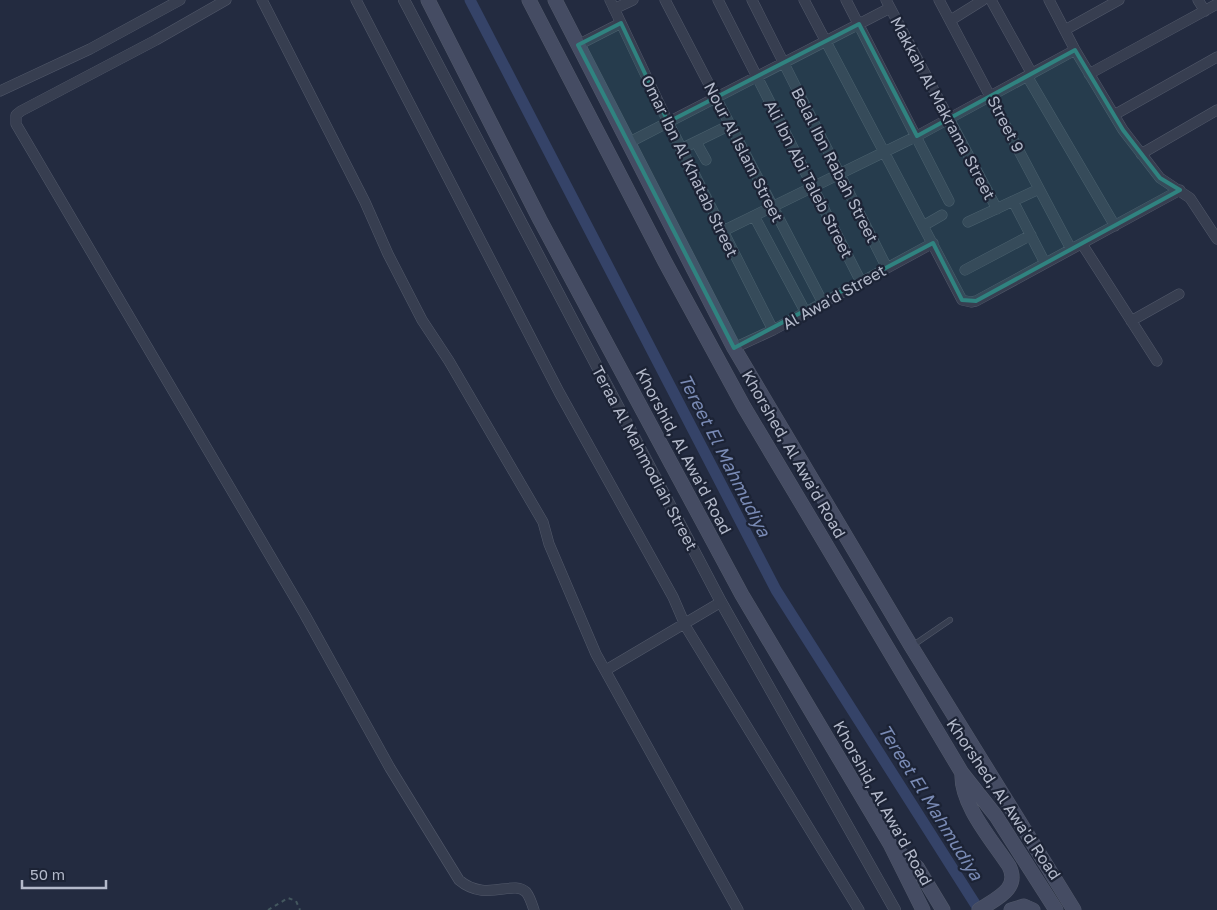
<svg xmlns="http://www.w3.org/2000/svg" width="1217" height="910" viewBox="0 0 1217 910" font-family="'Golos Text',sans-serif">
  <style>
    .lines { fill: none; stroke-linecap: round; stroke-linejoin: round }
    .canal { stroke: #354368; stroke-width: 11 }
    .service-casing { stroke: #52596a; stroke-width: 6 }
    .minor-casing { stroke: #52596a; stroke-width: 11 }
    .tertiary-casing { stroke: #52596a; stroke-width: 12 }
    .secondary-casing { stroke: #52596a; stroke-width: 15 }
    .path { stroke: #43575e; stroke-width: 2; stroke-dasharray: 4 4; stroke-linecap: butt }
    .service { stroke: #373e50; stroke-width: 5 }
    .minor { stroke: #373e50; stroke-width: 10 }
    .tertiary { stroke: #373e50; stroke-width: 11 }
    .secondary { stroke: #454c63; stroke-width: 14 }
    .marked { fill: #308380; fill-opacity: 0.2; stroke: #308380; stroke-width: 4; stroke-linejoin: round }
    .labels { text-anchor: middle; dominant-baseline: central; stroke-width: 4.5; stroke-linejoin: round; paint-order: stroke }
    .street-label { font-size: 16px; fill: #b3b9ca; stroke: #1c2335 }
    .water-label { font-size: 18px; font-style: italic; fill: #798ab4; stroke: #1c2335 }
  </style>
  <rect width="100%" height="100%" fill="#232b40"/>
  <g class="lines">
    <path class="canal" d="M470,0L776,590L979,910"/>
    <defs>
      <path id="service" d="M912,646L950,620"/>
      <path id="minor" d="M226,0L156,40L21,111L16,115V124L305,615L390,768L459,880C486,903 513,879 526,892C530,897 532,904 534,910
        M262,0L365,202L388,254L422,320L449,361L543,522L549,544L596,654L738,910
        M356,0L559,392L673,597L686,627L859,910
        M610,0L668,122L773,330
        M665,0L823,303
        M718,0L861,282
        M752,0L887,268
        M804,0L962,300L971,302L976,301L1180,190
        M846,0L949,201
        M886,0L997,209
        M939,0L1071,249
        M991,0L1032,74
        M1049,0L1075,50L1123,130L1160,178L1190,198L1217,239
        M1198,0L1205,11
        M614,9L633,0
        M951,20L983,0
        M1065,30L1119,0
        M578,45L621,23
        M1089,74L1217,4
        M1027,76L1115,226
        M0,91L90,49L180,0
        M1114,115L1217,57
        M696,142L706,160
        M628,143L890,8
        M681,149L730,125
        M1141,154L1217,110
        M1013,201L1045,263
        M754,216L806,313
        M968,222L1039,189
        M923,226L942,215
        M723,231L917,136L1075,50
        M1082,244L1157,361
        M965,270L1031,235
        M1131,321L1179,294
        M734,348L773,330L933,243
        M606,670L721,602"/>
      <path id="tertiary" d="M404,0L721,602L895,910"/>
      <path id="secondary" d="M428,0L540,220L742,595L890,844L923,910
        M529,0L665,262L744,407L962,773L996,816L1056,910
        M555,0L734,348L911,646L1074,910
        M962,773C960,804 992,840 1009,866C1021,889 995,899 979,910
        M896,850L917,867L943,910
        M1011,910L1024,906L1033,910"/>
    </defs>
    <use href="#service" class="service-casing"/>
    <use href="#minor" class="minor-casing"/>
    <use href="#tertiary" class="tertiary-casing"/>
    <use href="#secondary" class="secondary-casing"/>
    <path class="path" d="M268,910L288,898L296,901L300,910"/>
    <use href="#service" class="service"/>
    <use href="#minor" class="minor"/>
    <use href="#tertiary" class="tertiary"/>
    <use href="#secondary" class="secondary"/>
  </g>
  <path class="marked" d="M621,23L668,122L859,24L917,136L1075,50L1123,130L1160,178L1180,190L976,301L962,300L933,243L734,348L578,45Z"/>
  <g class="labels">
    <g class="street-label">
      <text transform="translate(943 108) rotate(62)">Makkah Al Makrama Street</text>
      <text transform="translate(1006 124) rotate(63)">Street 9</text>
      <text transform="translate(744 152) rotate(63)">Nour Al Islam Street</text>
      <text transform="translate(835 165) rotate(63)">Belal Ibn Rabah Street</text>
      <text transform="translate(690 166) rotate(64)">Omar Ibn Al Khatab Street</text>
      <text transform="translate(809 179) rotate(63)">Ali Ibn Abi Taleb Street</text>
      <text transform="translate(834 297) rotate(-29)">Al Awa'd Street</text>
      <text transform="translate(684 451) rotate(62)">Khorshid, Al Awa'd Road</text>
      <text transform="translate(794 454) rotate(60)">Khorshed, Al Awa'd Road</text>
      <text transform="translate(645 458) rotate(62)">Teraa Al Mahmodiah Street</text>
      <text transform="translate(1004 799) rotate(56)">Khorshed, Al Awa'd Road</text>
      <text transform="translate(883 803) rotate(61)">Khorshid, Al Awa'd Road</text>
    </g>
    <g class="water-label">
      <text transform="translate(725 455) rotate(63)">Tereet El Mahmudiya</text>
      <text transform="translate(931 802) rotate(58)">Tereet El Mahmudiya</text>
    </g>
  </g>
  <path d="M22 880v8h84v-8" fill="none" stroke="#b3b9ca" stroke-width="2.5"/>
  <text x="30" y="880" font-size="15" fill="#b3b9ca" stroke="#1c2335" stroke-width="4" paint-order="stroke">50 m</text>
</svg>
